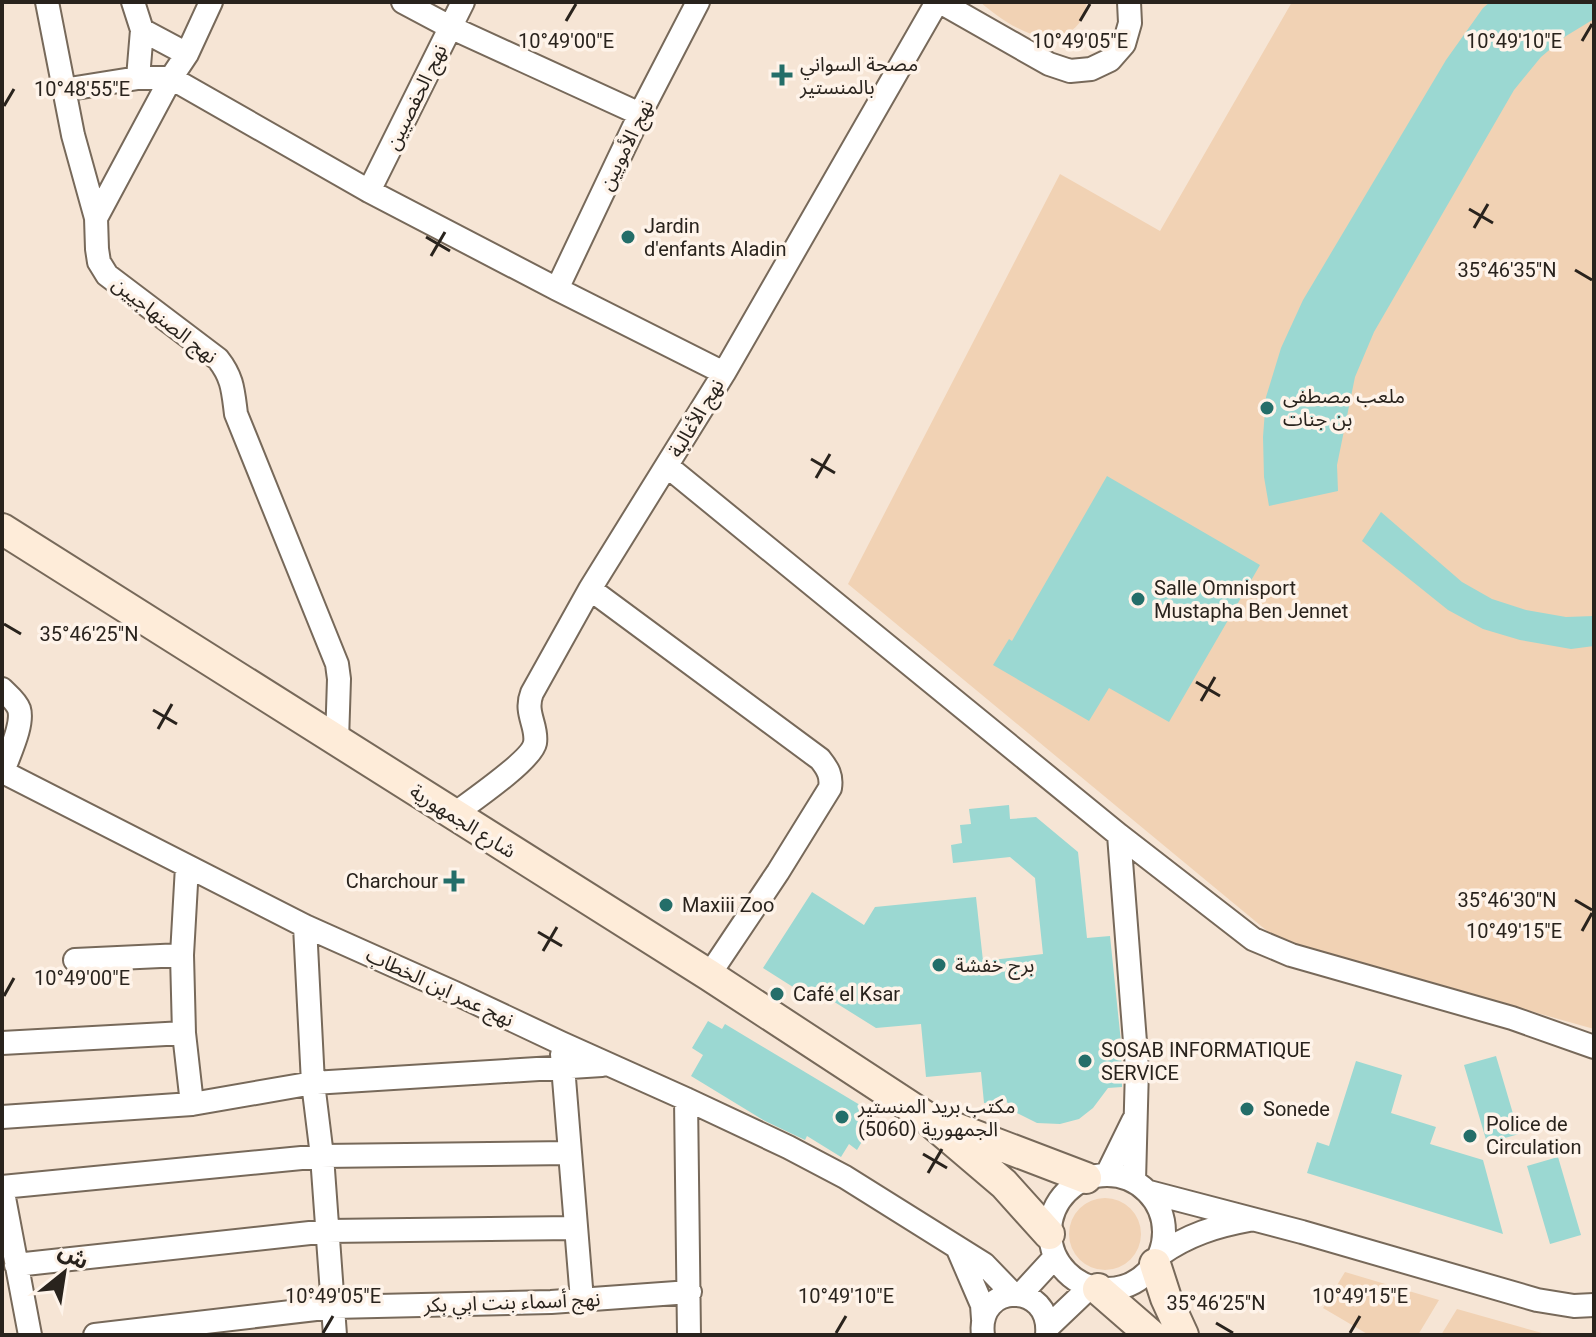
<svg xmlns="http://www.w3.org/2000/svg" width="1596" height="1337" viewBox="0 0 1596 1337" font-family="Roboto,'Noto Sans Arabic',sans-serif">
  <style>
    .green { fill: #f1d2b4 }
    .building { fill: #9bd8d2 }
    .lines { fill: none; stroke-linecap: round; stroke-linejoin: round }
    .street-casing { stroke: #77695a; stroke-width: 26 }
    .secondary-casing { stroke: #77695a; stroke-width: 34 }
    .street { stroke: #fff; stroke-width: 22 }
    .secondary { stroke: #feecd9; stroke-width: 30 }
    .ticks { fill: none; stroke: #29231d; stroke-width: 3 }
    .poi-dot { fill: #246e69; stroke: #fef3e9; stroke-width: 3 }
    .labels { text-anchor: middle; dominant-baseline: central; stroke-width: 7; stroke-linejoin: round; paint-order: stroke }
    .poi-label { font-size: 20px; fill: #29231d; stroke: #fef3e9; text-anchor: start }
    .street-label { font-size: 20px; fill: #29231d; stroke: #fef3e9 }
    .ticks-label { font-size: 20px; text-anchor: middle; fill: #29231d; stroke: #fef3e9; stroke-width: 7; stroke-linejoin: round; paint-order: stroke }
  </style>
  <rect width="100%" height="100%" fill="#f6e5d5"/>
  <path class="green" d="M980,2H1087C1085,15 1080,27 1067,33C1040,48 1001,20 980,2Z
    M1292,2H1594V1029L1278,940L848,584L1060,174L1160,231Z
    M1069 1234a36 36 0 1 1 72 0a36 36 0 1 1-72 0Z
    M1345,1272L1439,1300L1418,1335H1369L1323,1308Z
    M1457,1309L1549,1335H1441Z"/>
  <path class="building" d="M1490,2H1594V19L1566,36L1541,57L1514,90L1374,332L1355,377L1337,465L1338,491L1269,506L1264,477L1263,437L1266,397L1281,348L1303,300L1446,60L1483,8Z
    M1107,476L1260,565L1169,722L1109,688L1089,721L993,665L1009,639L1012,641Z
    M1381,512L1462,582L1492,599L1526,610L1566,617L1594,616V646L1571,649L1520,640L1483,629L1448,610L1362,541Z
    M1009,805L1010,819L1036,817L1078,852L1087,938L1110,936L1121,1042L1122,1087L1108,1088L1093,1108L1079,1119L1060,1124L1037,1123L1017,1113L1006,1101L984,1103L981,1072L926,1077L921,1024L876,1028L820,993L815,1001L763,968L812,892L864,925L875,907L976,897L983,961L1043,954L1035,878L1010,857L953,863L951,845L962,843L960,825L971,824L969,809Z
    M708,1021L722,1029L725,1024L870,1111L863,1124L870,1128L857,1150L849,1144L841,1157L807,1136L805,1140L765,1121L691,1076L703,1055L692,1048Z
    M1496,1056L1519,1134L1487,1143L1464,1065Z
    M1356,1061L1402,1075L1391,1113L1436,1127L1430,1144L1483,1160L1503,1234L1307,1173L1317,1142L1329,1146Z
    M1558,1157L1581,1235L1550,1244L1527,1166Z"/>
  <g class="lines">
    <defs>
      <path id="street" d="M47,2L73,135L96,218
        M133,2L142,30L187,54
        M211,2L187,54L171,78L96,218L97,249L99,262L107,275L218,359C233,378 233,391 236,414L337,664L339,679L337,741
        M403,2L450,27L640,114
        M940,2L1049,64L1070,71L1091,69L1110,60L1124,44L1130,23L1129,2
        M142,30L138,78H171L369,191L557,289L724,373
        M63,90L138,78
        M369,191L463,2
        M557,289L640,114L698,2
        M667,466L1119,835L1253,939L1291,955L1512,1018L1594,1047
        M590,589L820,759C828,769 832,776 830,788L778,872L709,975
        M2,689C8,695 16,701 19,709C24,725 8,756 3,772L305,926L455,993L561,1043L686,1099L788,1147L845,1177L984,1264L1014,1295
        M453,815C469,803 532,760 535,743C538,726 524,713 532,693L590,589L724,373L937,2
        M1119,835L1137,1068L1134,1181
        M187,866L182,955L184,1033L192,1104
        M305,926L313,1083L322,1156L335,1335
        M75,960L182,955
        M2,1043L184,1033
        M562,1054L582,1300
        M686,1099L689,1335
        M2,1117L192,1104L313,1083L602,1065
        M1107,1174L1133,1121
        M1050 1232a57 57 0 1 1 114 0a57 57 0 1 1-114 0Z
        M2,1187L322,1156L570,1153
        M2,1187L30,1335
        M1149,1192L1302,1232L1537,1300L1574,1306L1594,1305
        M957,1247L982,1305L983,1319
        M1161,1254C1188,1235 1216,1226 1249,1220
        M16,1265L328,1231L576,1228
        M1021,1294L1055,1257
        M1048,1327L1090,1287
        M95,1335L333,1307L551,1302L690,1292
        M983,1335C976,1282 1052,1281 1047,1335"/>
      <path id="secondary" d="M2,529L709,975L923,1115L1004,1184L1049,1234
        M947,1125L1086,1178
        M1155,1264L1166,1298L1183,1335
        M1098,1289L1151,1335"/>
    </defs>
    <use href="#street" class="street-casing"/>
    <use href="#secondary" class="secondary-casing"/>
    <use href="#street" class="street"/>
    <use href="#secondary" class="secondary"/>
  </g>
  <path class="ticks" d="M566,21L576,4M1080,21L1090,4M1582,41L1592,24M4,106L14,89M1469,209L1493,223M1474,228L1488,204M426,237L450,251M431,256L445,232M1575,270L1592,280M811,459L835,473M816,478L830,454M4,624L21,634M1196,682L1220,696M1201,701L1215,677M153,710L177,724M158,729L172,704M1575,900L1592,910M1582,931L1592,913M538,932L562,946M543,951L557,927M4,996L14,978M923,1154L947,1168M928,1173L942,1149M1216,1323L1233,1333M323,1333L333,1316M836,1333L846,1316M1350,1333L1360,1316"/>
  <g class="poi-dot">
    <path d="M778 63h8v8h8v8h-8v8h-8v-8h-8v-8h8z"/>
    <circle cx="628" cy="237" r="8"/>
    <circle cx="1267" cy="408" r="8"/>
    <circle cx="1138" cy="599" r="8"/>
    <path d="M450 869h8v8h8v8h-8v8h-8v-8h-8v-8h8z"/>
    <circle cx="666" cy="905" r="8"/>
    <circle cx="939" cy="965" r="8"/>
    <circle cx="777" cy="994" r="8"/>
    <circle cx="1085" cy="1061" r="8"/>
    <circle cx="1247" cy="1109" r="8"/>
    <circle cx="842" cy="1117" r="8"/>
    <circle cx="1470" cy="1136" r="8"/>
  </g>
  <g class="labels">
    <g class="poi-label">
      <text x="800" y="64">مصحة السواني<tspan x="800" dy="23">بالمنستير</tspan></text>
      <text x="644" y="226">Jardin<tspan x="644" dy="23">d'enfants Aladin</tspan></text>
      <text x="1283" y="396">ملعب مصطفى<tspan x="1283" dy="23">بن جنات</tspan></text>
      <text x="1154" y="588">Salle Omnisport<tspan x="1154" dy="23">Mustapha Ben Jennet</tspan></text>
      <text x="438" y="881" text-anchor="end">Charchour</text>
      <text x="682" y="905">Maxiii Zoo</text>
      <text x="955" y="965">برج خفشة</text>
      <text x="793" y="994">Café el Ksar</text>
      <text x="1101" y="1050">SOSAB INFORMATIQUE<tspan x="1101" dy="23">SERVICE</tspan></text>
      <text x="858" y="1106">مكتب بريد المنستير<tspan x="858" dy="23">الجمهورية (5060)</tspan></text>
      <text x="1263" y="1109">Sonede</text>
      <text x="1486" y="1124">Police de<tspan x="1486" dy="23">Circulation</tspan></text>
    </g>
    <g class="street-label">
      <text transform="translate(416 97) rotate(-64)">نهج الحفصيين</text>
      <text transform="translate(626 145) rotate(-64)">نهج الأمويين</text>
      <text transform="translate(165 320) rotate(38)">نهج الصنهاجيين</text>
      <text transform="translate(696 418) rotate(-59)">نهج الأغالبة</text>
      <text transform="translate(463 821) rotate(32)">شارع الجمهورية</text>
      <text transform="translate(440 987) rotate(25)">نهج عمر ابن الخطاب</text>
      <text transform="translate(512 1302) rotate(-2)">نهج أسماء بنت ابي بكر</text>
    </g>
  </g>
  <g class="ticks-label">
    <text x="1514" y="48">10°49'10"E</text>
    <text x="566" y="48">10°49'00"E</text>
    <text x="1080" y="48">10°49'05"E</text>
    <text x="82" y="96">10°48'55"E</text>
    <text x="1507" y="277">35°46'35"N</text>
    <text x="89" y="641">35°46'25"N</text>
    <text x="1507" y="907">35°46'30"N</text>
    <text x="1514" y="938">10°49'15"E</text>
    <text x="82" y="985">10°49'00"E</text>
    <text x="333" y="1303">10°49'05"E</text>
    <text x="846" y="1303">10°49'10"E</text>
    <text x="1360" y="1303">10°49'15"E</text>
    <text x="1216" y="1310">35°46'25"N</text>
  </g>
  <rect width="1596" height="1337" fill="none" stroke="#29231d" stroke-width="8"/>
  <g transform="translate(64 1273) rotate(30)" stroke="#fef3e9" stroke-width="6" paint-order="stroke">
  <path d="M0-6L14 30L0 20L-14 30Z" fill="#29231d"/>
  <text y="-12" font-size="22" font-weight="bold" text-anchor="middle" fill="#29231d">ش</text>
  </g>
</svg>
